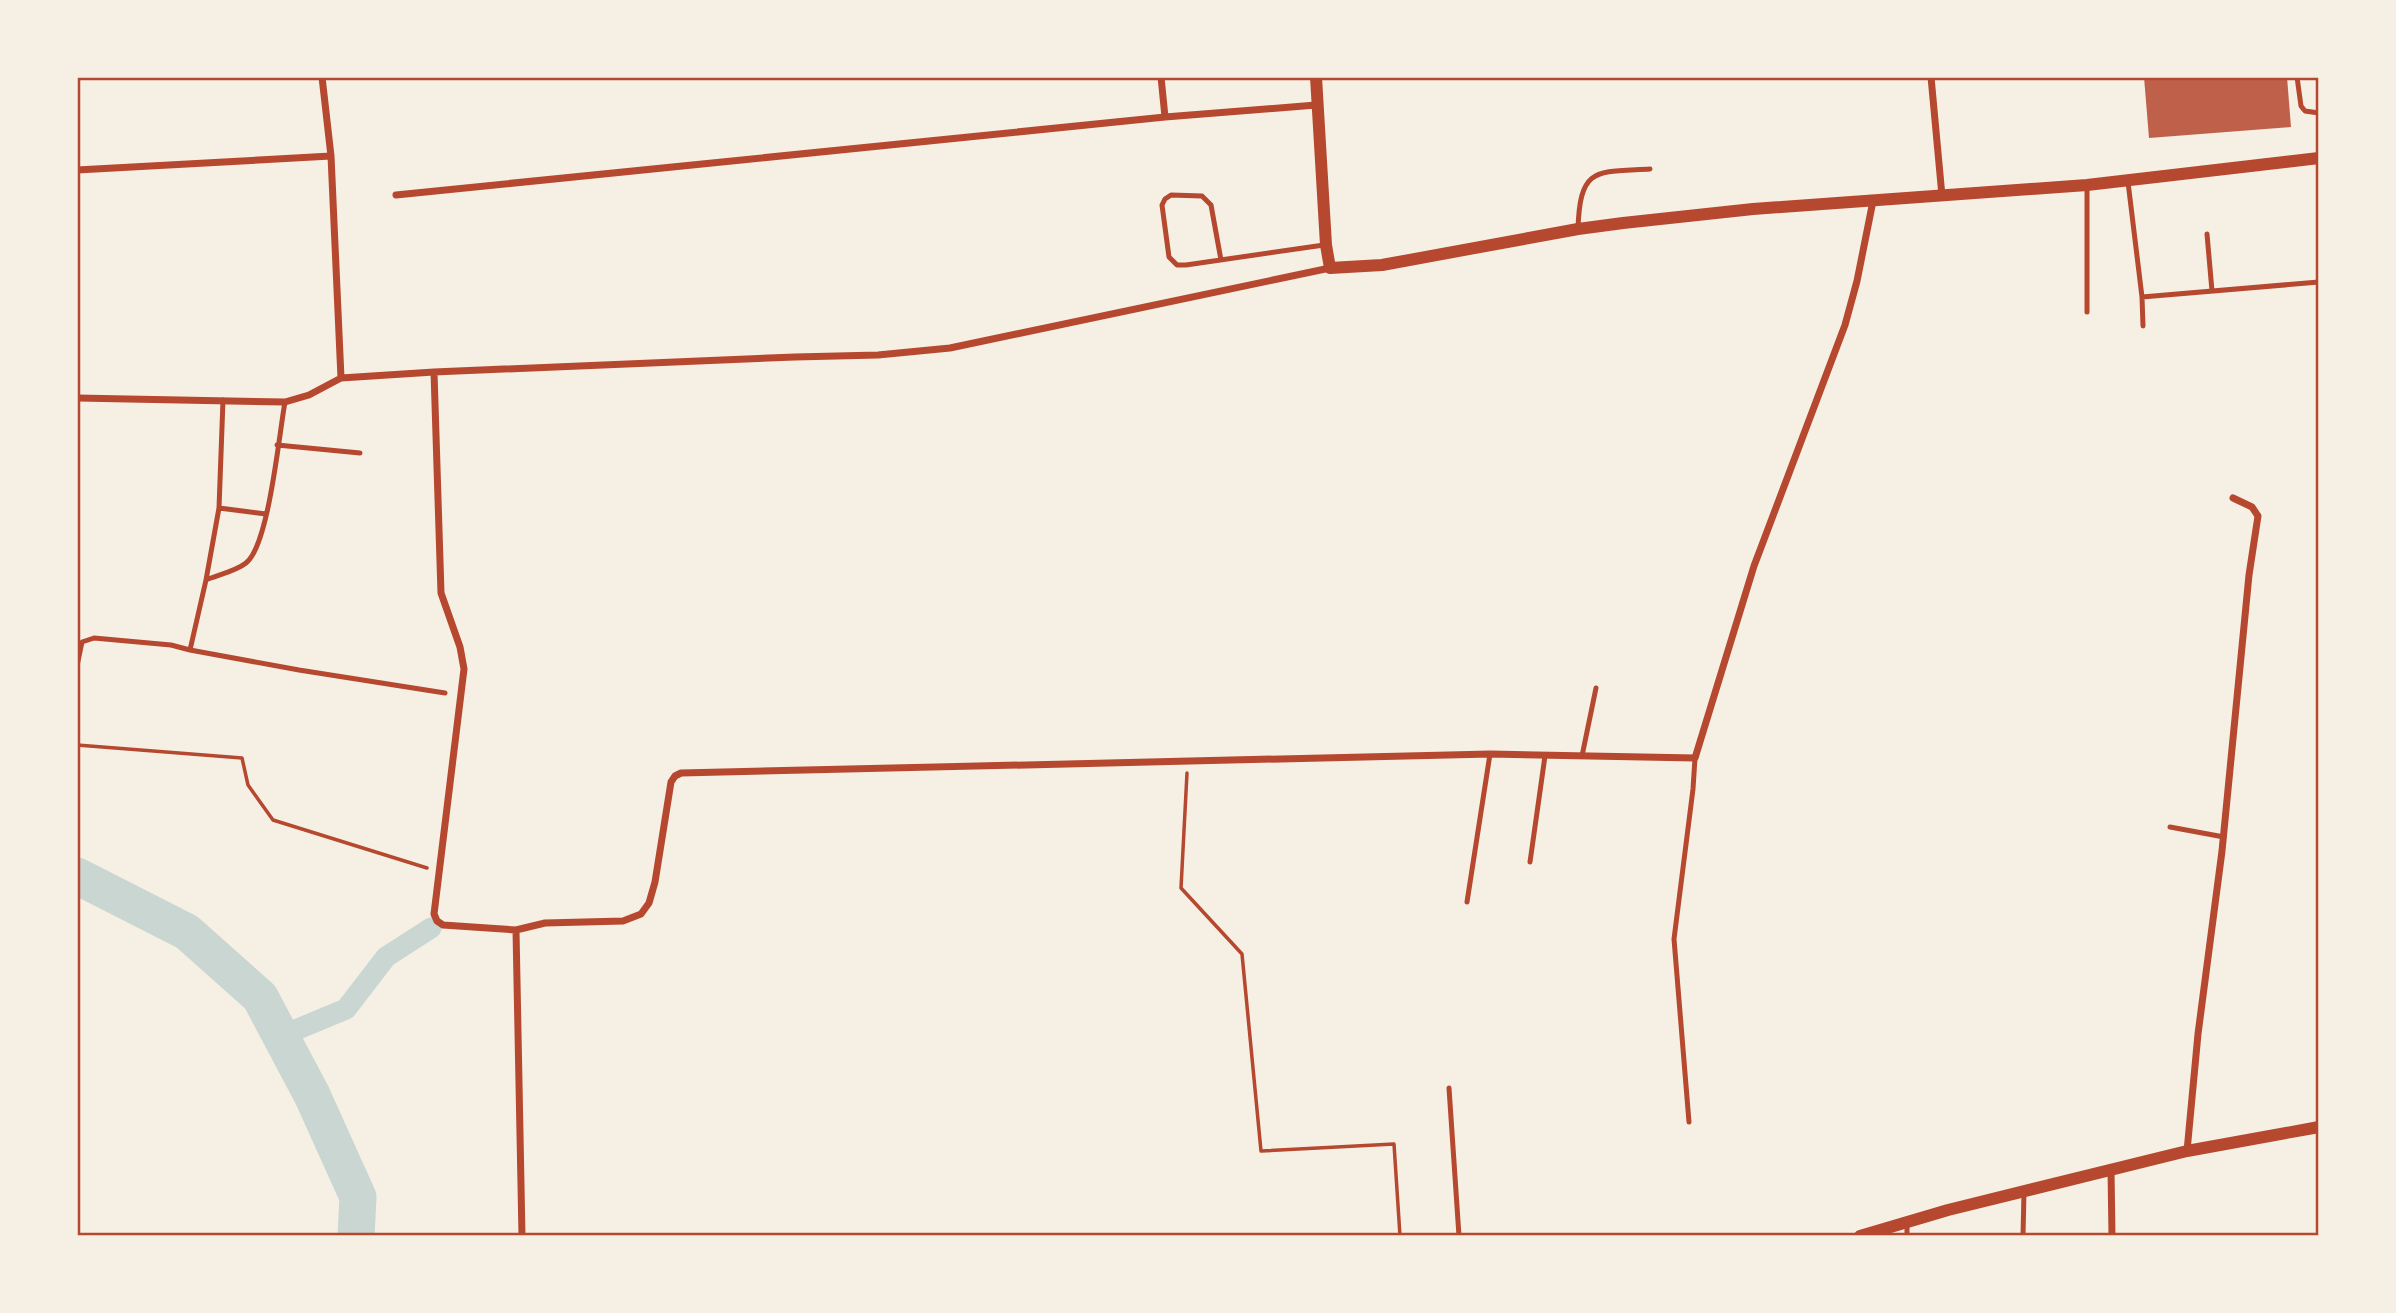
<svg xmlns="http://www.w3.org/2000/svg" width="2396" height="1313" viewBox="0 0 2396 1313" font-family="Helvetica,sans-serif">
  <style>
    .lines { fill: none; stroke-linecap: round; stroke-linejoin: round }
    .canal { stroke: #c9d6d2; stroke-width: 21 }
    .river { stroke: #c9d6d2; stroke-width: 37 }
    .building { fill: #bf614a }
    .path { stroke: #b5482f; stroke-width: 3.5 }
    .service { stroke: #b5482f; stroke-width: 5 }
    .minor { stroke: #b5482f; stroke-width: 7 }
    .tertiary { stroke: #b5482f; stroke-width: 12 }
    .neatline { fill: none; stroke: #b5482f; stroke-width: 2.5 }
  </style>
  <rect width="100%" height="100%" fill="#f6efe4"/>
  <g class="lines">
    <path class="canal" d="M281,1036L346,1009L386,957L431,928"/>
    <path class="river" d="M77,876L187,932L260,997L312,1095L358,1197L356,1236"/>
  </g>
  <path class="building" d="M2144,77H2287L2291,127L2149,138Z"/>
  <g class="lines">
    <path class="path" d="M77,745L242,758L248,785L273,820L427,868
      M1187,773L1181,888L1242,954L1261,1151L1394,1144L1400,1236"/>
    <path class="service" d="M2297,77L2301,106L2305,111L2319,113
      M2128,182L2142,297
      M2087,185V312
      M1578,229C1580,166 1596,172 1650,169
      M2207,234L2212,291
      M1221,260L1211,205L1202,196L1171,195L1165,199L1162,205L1169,257L1177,265H1186L1324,245
      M2143,326L2142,297L2319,282
      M277,445L360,453
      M219,508L266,514
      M206,580C218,575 236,571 246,563C269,545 279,434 285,402
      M190,650L299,670L445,693
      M77,666L82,642L94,638L171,645L190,650L206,580L219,508L223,400
      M1582,756L1596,688
      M2170,827L2224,837
      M1530,862L1545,756
      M1467,902L1490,754
      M1449,1088L1459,1236
      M1689,1122L1674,939L1693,789L1695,758
      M1907,1236V1222
      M2023,1236L2024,1192"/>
    <path class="minor" d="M322,77L331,156L341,378
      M1161,77L1165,117
      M1931,77L1942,196
      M77,170L331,156
      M396,195L1165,117L1316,105
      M434,372L441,593L460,647L464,669L434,914L437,921L443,925L516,930L522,1236
      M77,398L285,402L309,395L341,378L434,372L795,357L878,355L950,348L1330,268
      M516,930L545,923L623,921L641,914L649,903L655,882L671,782L675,776L681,773L1490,754L1695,758L1754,566L1845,325L1857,281L1873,201
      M2187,1151L2198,1034L2222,851L2249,575L2258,516L2252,507L2233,498
      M2111,1170L2112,1236"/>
    <path class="tertiary" d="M1316,77L1326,245L1330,268L1382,265L1578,229L1623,223L1753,209L2087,185L2319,158
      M1860,1236L1948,1210L2187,1151L2319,1127"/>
  </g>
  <rect width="2396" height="1313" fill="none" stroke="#f6efe4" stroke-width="158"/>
  <rect x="79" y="79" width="2238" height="1155" class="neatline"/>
</svg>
